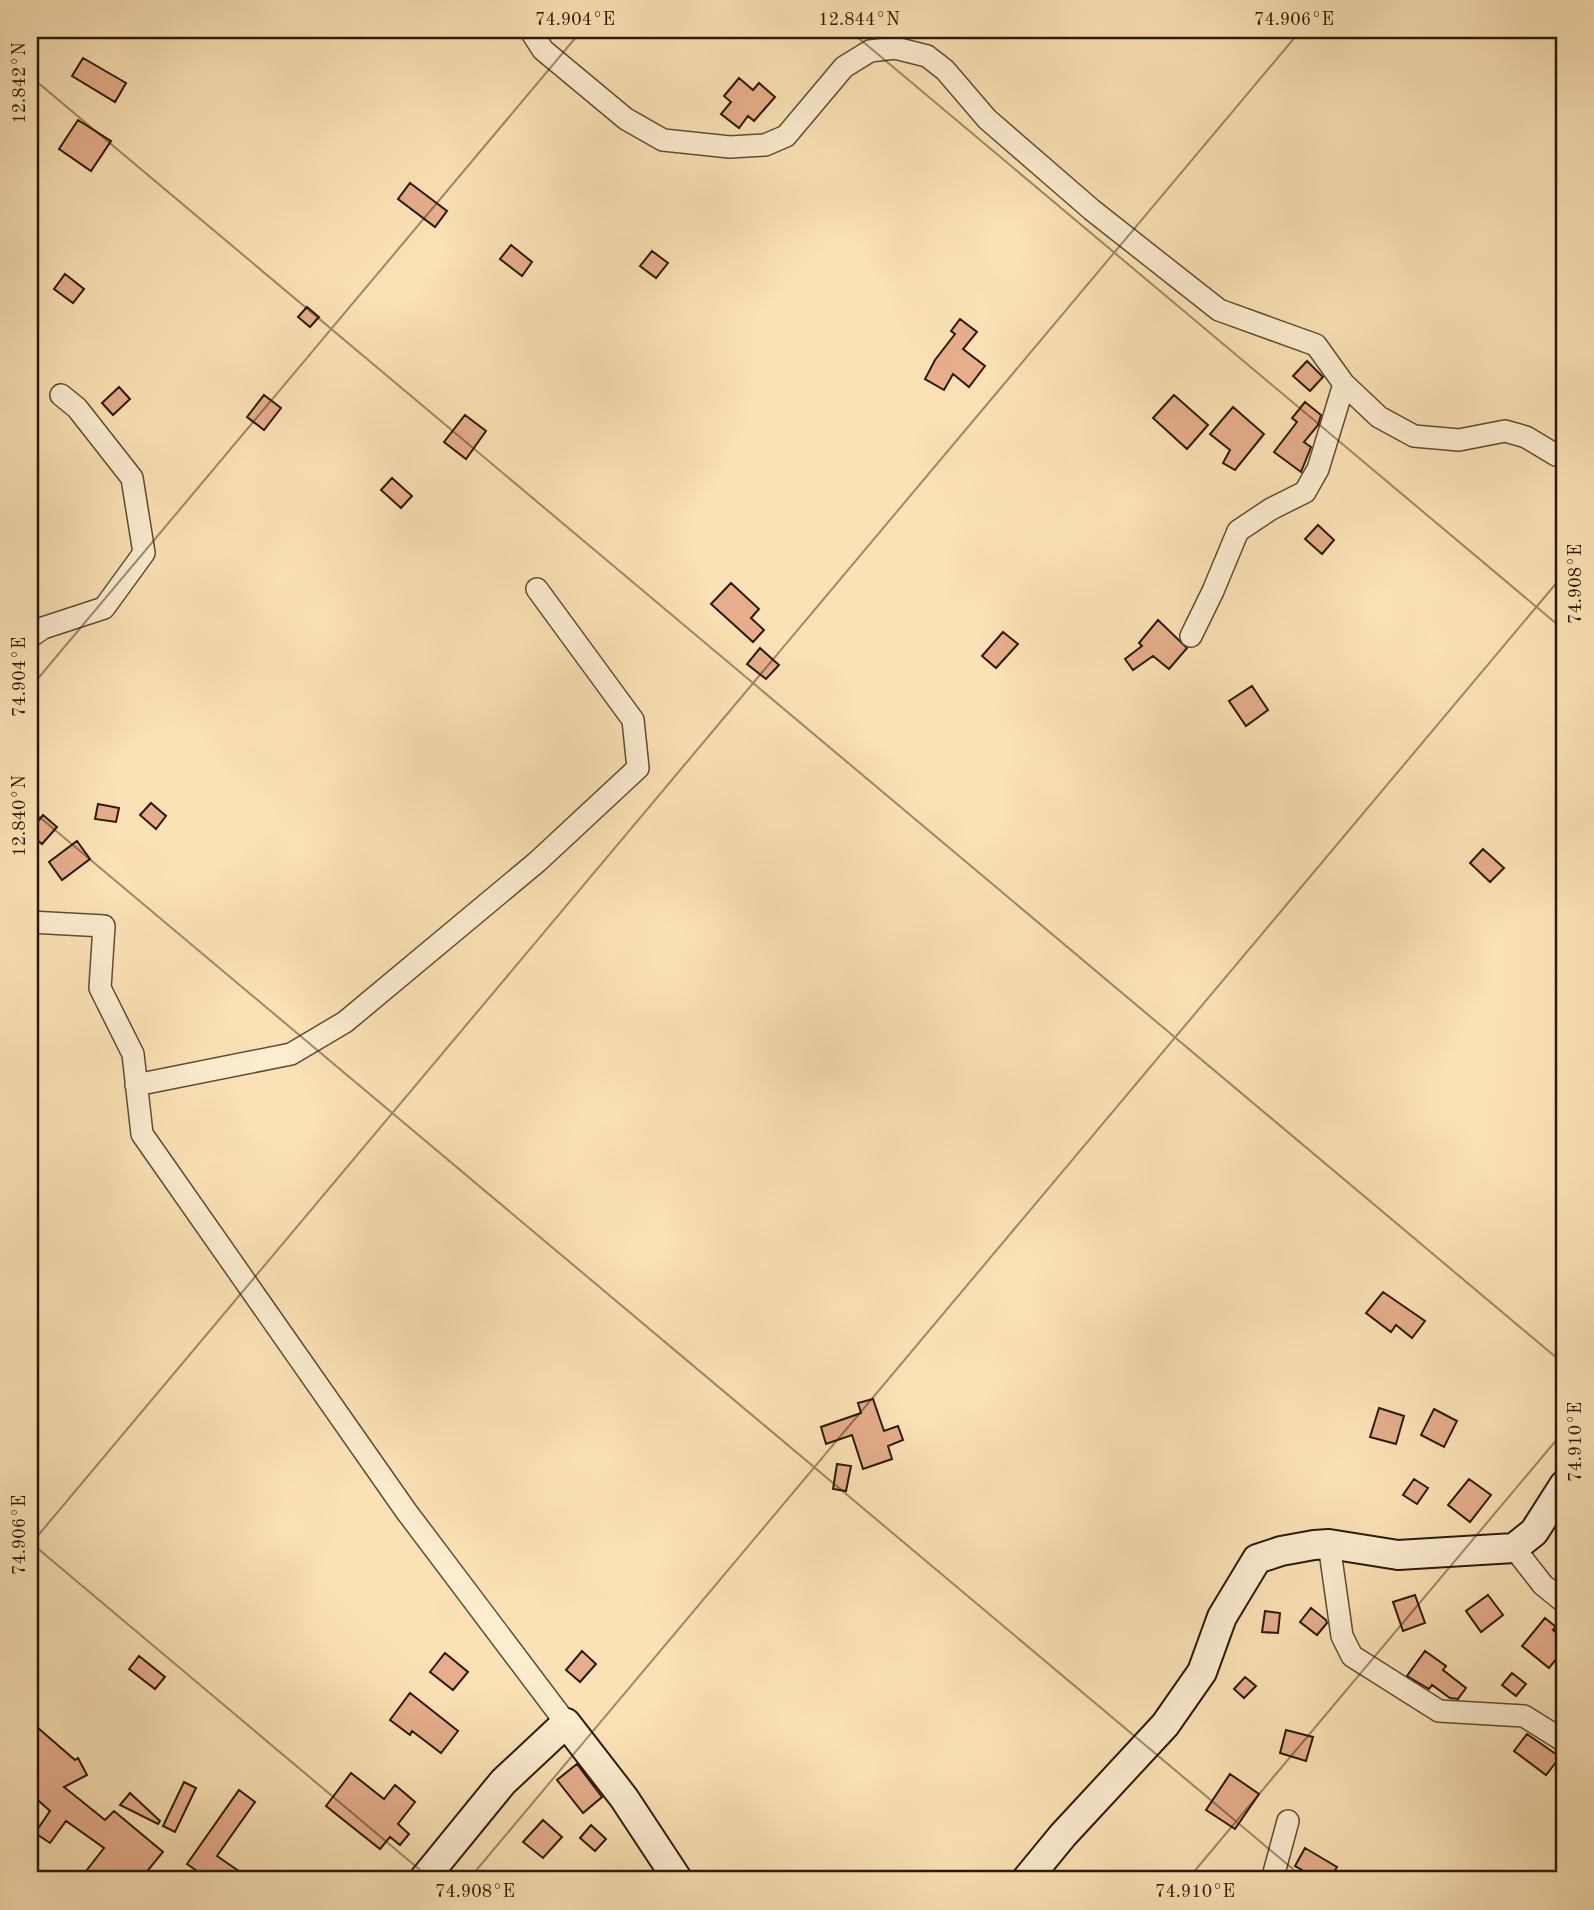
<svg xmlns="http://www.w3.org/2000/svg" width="1594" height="1910" viewBox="0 0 1594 1910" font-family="'Old Standard TT',serif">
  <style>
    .building { fill: #e6ae8d; stroke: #2b1a06; stroke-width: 2 }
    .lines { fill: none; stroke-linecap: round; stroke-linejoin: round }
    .minor-casing { stroke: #5f4c32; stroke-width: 24 }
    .secondary-casing { stroke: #2b1a06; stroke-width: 32 }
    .minor { stroke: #fcecd0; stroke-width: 21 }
    .secondary { stroke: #fcecd0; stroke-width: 28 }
    .ticks { fill: none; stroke: #2b1a06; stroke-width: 2; stroke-opacity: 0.45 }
    .neatline { fill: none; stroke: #2b1a06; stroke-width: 2.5 }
    .ticks-label { font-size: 18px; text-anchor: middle; fill: #2b1a06 }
  </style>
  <rect width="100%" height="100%" fill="#fbe2b6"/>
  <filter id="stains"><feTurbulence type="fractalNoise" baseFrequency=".00286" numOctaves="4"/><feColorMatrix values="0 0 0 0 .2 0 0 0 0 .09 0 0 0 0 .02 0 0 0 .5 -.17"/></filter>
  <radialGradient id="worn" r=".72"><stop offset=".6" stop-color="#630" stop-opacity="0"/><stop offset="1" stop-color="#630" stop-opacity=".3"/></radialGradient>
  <path class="building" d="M83,58L126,83L115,102L72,76Z
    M739,78L753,90L759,83L775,97L754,121L748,116L739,128L721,114L731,102L724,96Z
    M78,120L111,141L91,171L59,149Z
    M410,183L447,211L435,227L398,199Z
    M511,245L532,262L522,276L500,259Z
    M652,251L668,263L656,278L640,266Z
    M65,274L84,289L73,303L54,289Z
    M307,307L319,317L310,327L298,317Z
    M960,319L977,332L963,349L985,366L969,387L953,374L944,390L925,379L935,360L955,334L951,331Z
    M1307,361L1323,377L1310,391L1293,376Z
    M119,387L130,399L113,415L102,403Z
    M264,395L281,408L264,430L247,417Z
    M1174,395L1208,425L1187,449L1153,418Z
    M1305,402L1321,415L1318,425L1304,442L1311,447L1301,472L1274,452L1297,422L1292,418Z
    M1233,407L1264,434L1235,470L1223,463L1230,450L1210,434Z
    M465,415L486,431L466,459L444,442Z
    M392,478L412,496L401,508L381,490Z
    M1318,525L1334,540L1322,554L1305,539Z
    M731,583L759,609L751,618L764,630L753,642L711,604Z
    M1158,620L1187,648L1169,669L1153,656L1133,670L1125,659L1142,646L1139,643Z
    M1003,632L1018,644L996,668L982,656Z
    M760,648L779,665L766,679L747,664Z
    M1252,686L1268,710L1246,726L1229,701Z
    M151,803L166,816L156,829L140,815Z
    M98,804L119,808L116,822L95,819Z
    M43,815L57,827L42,844L30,834V831Z
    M77,841L90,859L62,880L49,862Z
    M1483,849L1504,868L1490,882L1470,863Z
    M1383,1292L1425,1321L1412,1338L1396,1325L1391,1332L1366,1313Z
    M873,1399L884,1431L898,1426L903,1440L888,1446L892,1459L863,1469L852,1435L826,1444L821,1427L861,1413L858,1403Z
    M1379,1408L1404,1416L1396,1444L1370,1437Z
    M1434,1409L1457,1421L1444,1447L1421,1435Z
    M837,1464L851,1466L846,1491L833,1489Z
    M1414,1479L1428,1488L1417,1504L1403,1495Z
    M1469,1479L1491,1495L1470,1522L1448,1505Z
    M1415,1595L1425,1623L1403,1631L1393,1602Z
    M1488,1595L1503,1615L1481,1632L1466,1611Z
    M1311,1608L1326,1620L1327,1623L1317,1635L1300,1622Z
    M1265,1611L1280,1613L1278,1633L1262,1632Z
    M1545,1618L1556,1627L1553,1630L1564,1639V1649L1549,1668L1522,1646Z
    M582,1651L596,1664L580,1682L566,1670Z
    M1425,1651L1446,1666L1443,1670L1466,1688L1458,1699L1450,1698L1432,1685L1429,1689L1407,1676Z
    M445,1653L468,1672L453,1690L430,1672Z
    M139,1656L165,1677L155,1689L129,1669Z
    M1512,1673L1526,1684L1516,1696L1502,1685Z
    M1245,1677L1256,1686L1244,1698L1234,1689Z
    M410,1693L458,1731L441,1753L412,1731L410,1735L390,1720Z
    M30,1721L75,1760L78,1758L87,1775L64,1787L105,1820L114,1811L163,1852L140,1880H79L104,1848L66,1821L50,1843L35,1833L50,1811L30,1793Z
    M1286,1730L1313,1737L1306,1761L1280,1753Z
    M1527,1734L1560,1757L1546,1775L1514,1751Z
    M577,1764L602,1797L583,1813L557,1780Z
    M351,1773L384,1799L395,1785L415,1802L398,1824L409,1834L400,1845L390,1837L380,1849L326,1806Z
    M1230,1774L1259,1794L1235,1829L1206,1810Z
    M184,1782L196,1788L175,1832L163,1826Z
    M239,1790L255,1802L217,1856L252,1880H210L187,1864Z
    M130,1793L160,1821L158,1824L120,1805Z
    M543,1820L562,1837L543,1858L523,1842Z
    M591,1825L606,1839L595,1851L580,1838Z
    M1305,1848L1337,1867L1329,1880H1295L1302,1870L1295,1866Z"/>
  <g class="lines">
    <defs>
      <path id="minor" d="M530,30L543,50L626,119L663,140L730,147L765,145L786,136L844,67L870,51L895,48L927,56L945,70L987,119L1092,210L1219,310L1316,345L1344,384L1379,417L1414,436L1459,440L1505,431L1526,437L1556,455L1564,456
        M1191,636L1213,591L1238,531L1271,509L1305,492L1318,469L1344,384
        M30,637L43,628L104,608L144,553L132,478L77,408L61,395
        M30,922L104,926L100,988L133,1054L142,1134L406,1511L566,1723
        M136,1085L291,1054L345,1022L537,862L638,768L633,720L537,589
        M1329,1544L1342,1636L1352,1656L1439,1711L1524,1716L1564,1741
        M1514,1548L1543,1585L1564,1602
        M1272,1880L1288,1821"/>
      <path id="secondary" d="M423,1880L503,1782L566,1723L624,1798L678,1880
        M1026,1880L1063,1835L1165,1725L1202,1672L1222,1617L1257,1559L1281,1551L1314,1545L1329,1544L1398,1555L1514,1548L1534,1532L1564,1485"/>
    </defs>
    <use href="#minor" class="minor-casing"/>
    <use href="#secondary" class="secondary-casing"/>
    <use href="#minor" class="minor"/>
    <use href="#secondary" class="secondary"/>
  </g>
  <path class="ticks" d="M849,30L1564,630M30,76L1564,1364M30,688L582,30M30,809L1306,1880M30,1542L432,1880M30,1545L1301,30M468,1880L1564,574M1187,1880L1564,1431"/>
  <rect width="1594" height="1910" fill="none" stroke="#fbe2b6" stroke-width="77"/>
  <rect x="38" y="38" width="1518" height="1833" class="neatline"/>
  <g class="ticks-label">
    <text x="575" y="25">74.904°E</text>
    <text x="859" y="25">12.844°N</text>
    <text x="1294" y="25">74.906°E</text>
    <text transform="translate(19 83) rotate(-90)" y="6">12.842°N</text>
    <text transform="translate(1575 584) rotate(-90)" y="6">74.908°E</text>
    <text transform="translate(19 677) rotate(-90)" y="6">74.904°E</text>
    <text transform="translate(19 816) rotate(-90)" y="6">12.840°N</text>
    <text transform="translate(1575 1442) rotate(-90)" y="6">74.910°E</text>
    <text transform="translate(19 1535) rotate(-90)" y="6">74.906°E</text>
    <text x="475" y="1897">74.908°E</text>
    <text x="1195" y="1897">74.910°E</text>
  </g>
  <rect width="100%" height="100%" filter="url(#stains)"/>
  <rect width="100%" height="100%" fill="url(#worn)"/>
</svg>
